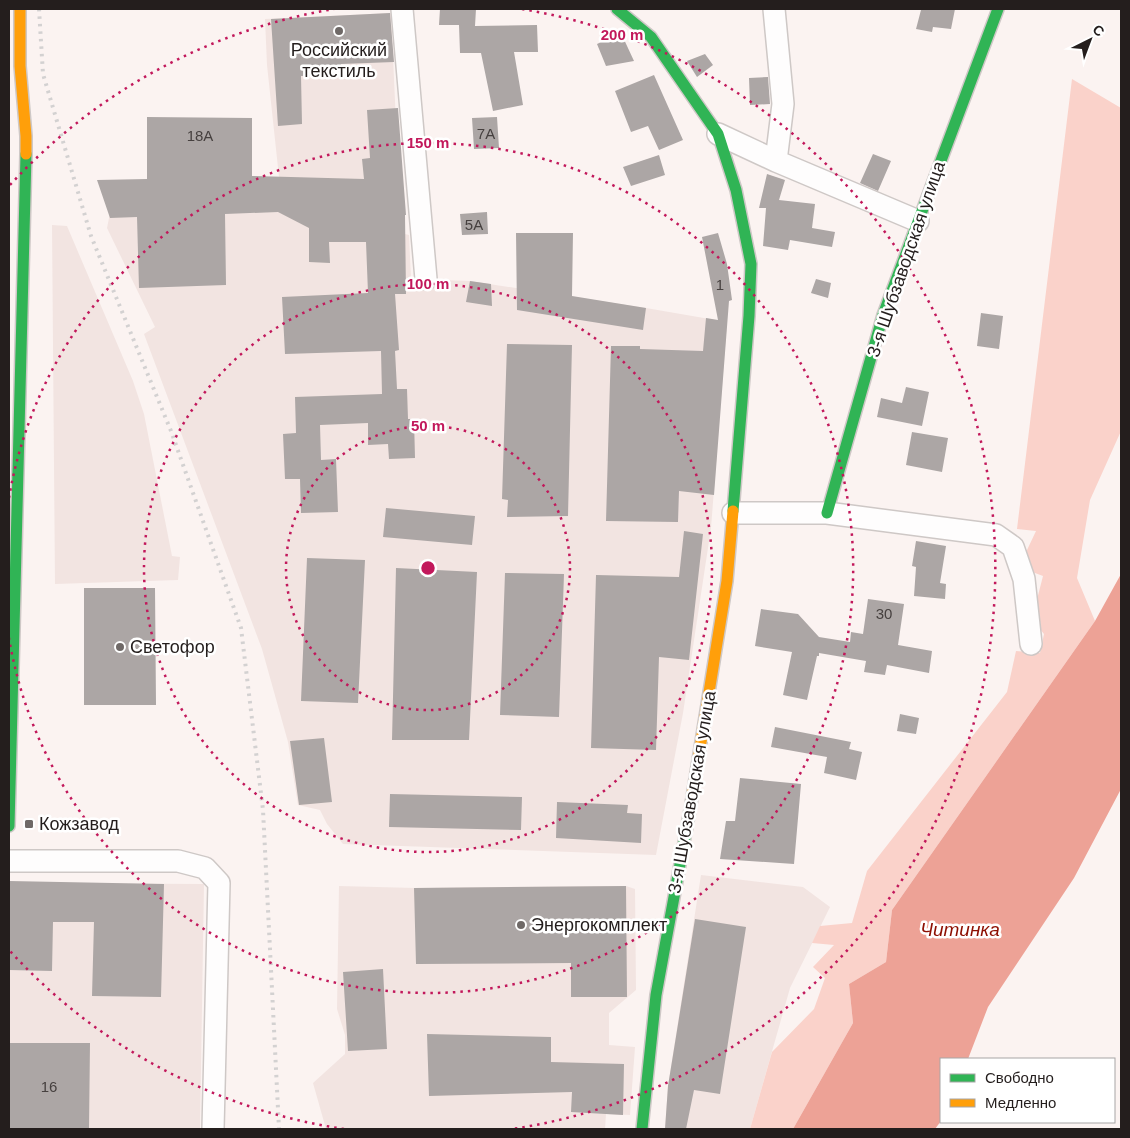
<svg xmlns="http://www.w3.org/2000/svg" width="1130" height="1138" viewBox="0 0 1130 1138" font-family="Helvetica,sans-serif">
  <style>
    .built { fill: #f2e4e1 }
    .green { fill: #fad2ca }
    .water { fill: #eda296 }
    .building { fill: #aca6a5 }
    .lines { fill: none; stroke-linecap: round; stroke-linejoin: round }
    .street-casing { stroke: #cec8c6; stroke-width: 24 }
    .fast-casing { stroke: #cec8c6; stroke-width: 14 }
    .slow-casing { stroke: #cec8c6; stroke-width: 14 }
    .street { stroke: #fefdfd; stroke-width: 21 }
    .fast { stroke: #30b455; stroke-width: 11 }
    .slow { stroke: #ff9f0a; stroke-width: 11 }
    .rail { stroke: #d3d1d1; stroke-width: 4; stroke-dasharray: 2.5 5; stroke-linecap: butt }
    .ring { fill: none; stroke: #c2185b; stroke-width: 2.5; stroke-dasharray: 2.5 5 }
    .poi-dot { fill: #6f6967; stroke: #fff; stroke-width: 2 }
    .labels { text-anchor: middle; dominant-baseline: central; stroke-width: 5; stroke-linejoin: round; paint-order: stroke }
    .number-label { font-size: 15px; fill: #46403f }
    .poi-label { font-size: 18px; fill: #241e1d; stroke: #fff; text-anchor: start }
    .street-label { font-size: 18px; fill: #241e1d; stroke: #fff }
    .water-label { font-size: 19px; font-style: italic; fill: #8d0f02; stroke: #fff }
    .centre { fill: #c2185b; stroke: #fff; stroke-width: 2.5 }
    .ring-label { font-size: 15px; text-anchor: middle; font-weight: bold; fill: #c2185b; stroke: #fff; stroke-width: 5; stroke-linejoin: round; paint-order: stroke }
  </style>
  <rect width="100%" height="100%" fill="#fbf3f1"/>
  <path class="built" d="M391,13L401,233L409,235L411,279L470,281L646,308L727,322L711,528L683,713L656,855L343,844L327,824L320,810L298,805L288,742L262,649L144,334L155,327L107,228L110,213L278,212L279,177L267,65L265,19Z
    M52,225L67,226L133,381L144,414L172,556L180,557L178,580L55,584Z
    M701,875L803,887L830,907L790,988L750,1129H665L668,1086Z
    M9,883L204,884L200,1129H9Z
    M339,886L415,888L626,886L635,889L636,990L609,1013V1045L635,1047L630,1115L606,1114L605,1129H326L313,1083L345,1054V1035L337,1009Z"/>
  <path class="green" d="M1072,79L1121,108V431L1090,500L1077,578L1095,621L892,910L886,962L849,984L853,1023L793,1129H750L772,1052L814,1009L825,978L813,967L834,945L812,943L820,926L852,923L867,871L1007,692L1016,651L1040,653L1044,634L1032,619L1043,576L1019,567L1036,531L1017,529Z"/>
  <path class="water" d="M1121,574V789L1074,878L988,1007L968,1059H941V1121L935,1129H793L853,1023L849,984L886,962L892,910L1095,621Z"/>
  <path class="building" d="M440,9H476L475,26L537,25L538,52H514L523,105L493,111L481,53H460L459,25H439Z
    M925,9H955L951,29L933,27L932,32L916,29L921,10Z
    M390,13L394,62L341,64V74L301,76L302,124L278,126L271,19Z
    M621,33L634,61L606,66L597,44Z
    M705,54L713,65L697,77L687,61Z
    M654,75L683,140L659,150L648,126L631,132L615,91Z
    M768,77L770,104L750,105L749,78Z
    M398,108L406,215H405L406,294H395L399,350L395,351L397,389H407L408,419H414L415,458L389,459L388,444L368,445V423L320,425L321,460L336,459L338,512L301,513L300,479H285L283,434L296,433L295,397L382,394L381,351L285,354L282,297L368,293L366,242H329L330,263L309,262V228L278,212L225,214L226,285L139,288L137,217L110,218L97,180L147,179V117L252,118V176L364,179L362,159L370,158L367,110Z
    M497,117L499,148L474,149L472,118Z
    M873,154L891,161L878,191L860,183Z
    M659,155L665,175L631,186L623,167Z
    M767,174L785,180L779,200L815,204L812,228L835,232L832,247L790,240L788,250L763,246L766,208H759Z
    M487,212L488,234L462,235L460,214Z
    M516,233H573L572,296L646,308L643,330L517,310Z
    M718,233L727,264L732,300L729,301L714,495L679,491L678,522L606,521L611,346H640V349L703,351L706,318L718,320L702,237Z
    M816,279L831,283L828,298L811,293Z
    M470,281L491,284L492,306L466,302Z
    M981,313L1003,316L999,349L977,346Z
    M507,344L572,345L568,516L507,517L508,500L502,499Z
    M906,387L929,392L922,426L877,417L881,398L902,403Z
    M912,432L948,438L942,472L906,465Z
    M386,508L475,516L472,545L383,537Z
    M684,531L703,534L689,660L659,657L656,750L591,748L596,575L679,577Z
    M916,541L946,546L940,583L946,584L945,599L914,596L916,567L912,566Z
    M307,558L365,560L358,703L301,701Z
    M396,568L477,572L469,740H392Z
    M505,573L564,574L559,717L500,715Z
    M84,588H155L156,705H84Z
    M868,599L904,604L898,645L932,651L929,673L887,665L885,675L864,672L866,661L819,653V656H817L807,700L783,695L792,652L755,646L761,609L798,614L819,637L850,642L851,632L863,634Z
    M900,714L919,718L916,734L897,731Z
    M775,727L851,742L849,749L862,752L856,780L824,773L827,757L771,747Z
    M324,738L332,802L299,805L290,741Z
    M740,778L801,784L794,864L720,859L726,821H735Z
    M390,794L522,797L521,830L389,827Z
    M557,802L628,805L627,813L642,814L641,843L556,838Z
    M9,881L164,884L161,997L92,996L94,922H53L52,971L9,970Z
    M626,886L627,997H571V963L416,964L414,888Z
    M695,919L746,927L720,1094L694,1090L686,1129H665L668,1086Z
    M383,969L387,1049L348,1051L343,972Z
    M427,1034L551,1037V1062L624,1064L623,1115L571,1112L572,1092L429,1096Z
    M9,1043H90L89,1129H9Z"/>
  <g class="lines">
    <defs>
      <path id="street" d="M402,9L426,279
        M774,9L783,104L776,161
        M718,134L776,161L918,221
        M733,513H827L996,535L1013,547L1024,579L1031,644
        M9,861H178L205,868L219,883L213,1129"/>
      <path id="fast" d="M617,9L651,37L718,134L736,190L751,264L749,316L733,511
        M827,513L883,315L998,9
        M9,826L26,154
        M642,1129L656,995L690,810"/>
      <path id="slow" d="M20,9V66L26,136V154
        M690,810L727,581L733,511"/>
    </defs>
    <use href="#street" class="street-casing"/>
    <use href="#fast" class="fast-casing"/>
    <use href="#slow" class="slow-casing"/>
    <use href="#street" class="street"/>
    <use href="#fast" class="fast"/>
    <use href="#slow" class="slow"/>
    <path class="rail" d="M39,9L43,74L91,236L171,431L241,628L263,810L279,1129"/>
  </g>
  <g class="ring">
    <circle cx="428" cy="568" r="142"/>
    <circle cx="428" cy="568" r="284"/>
    <path d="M9 498A425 425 0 1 1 9 638"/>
    <path d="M344 1129A567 567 0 0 1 10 951M10 185A567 567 0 0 1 334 9M522 9A567 567 0 0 1 512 1129"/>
  </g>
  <g class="poi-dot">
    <circle cx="339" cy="31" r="5"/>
    <circle cx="120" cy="647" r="5"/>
    <rect x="24" y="819" width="10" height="10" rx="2.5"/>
    <circle cx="521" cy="925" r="5"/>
  </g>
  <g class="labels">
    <g class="number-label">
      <text x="486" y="133">7А</text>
      <text x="200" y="135">18А</text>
      <text x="474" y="224">5А</text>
      <text x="720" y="284">1</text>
      <text x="884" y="613">30</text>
      <text x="49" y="1086">16</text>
    </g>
    <g class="poi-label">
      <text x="339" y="50" text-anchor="middle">Российский<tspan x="339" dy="21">текстиль</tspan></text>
      <text x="130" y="647">Светофор</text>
      <text x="39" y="824">Кожзавод</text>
      <text x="531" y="925">Энергокомплект</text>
    </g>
    <g class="street-label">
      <text transform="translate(906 259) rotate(-71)">3-я Шубзаводская улица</text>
      <text transform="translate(692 792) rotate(-80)">3-я Шубзаводская улица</text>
    </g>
    <g class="water-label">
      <text x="960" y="929">Читинка</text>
    </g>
  </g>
  <circle cx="428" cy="568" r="8" class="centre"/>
  <g class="ring-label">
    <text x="622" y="40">200 m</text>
    <text x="428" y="148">150 m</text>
    <text x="428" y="289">100 m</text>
    <text x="428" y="431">50 m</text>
  </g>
  <rect width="1130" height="1138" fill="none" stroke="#241e1d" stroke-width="20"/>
  <rect x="940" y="1058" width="175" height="65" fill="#ffffff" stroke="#a7a5a5"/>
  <rect x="950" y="1074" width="25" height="8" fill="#30b455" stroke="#a7a5a5"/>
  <text x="985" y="1083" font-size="15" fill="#241e1d">Свободно</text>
  <rect x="950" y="1099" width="25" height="8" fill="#ff9f0a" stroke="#a7a5a5"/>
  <text x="985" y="1108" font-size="15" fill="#241e1d">Медленно</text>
  <g transform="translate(1090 40) rotate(42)" stroke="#ffffff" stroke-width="4" paint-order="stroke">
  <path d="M0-4L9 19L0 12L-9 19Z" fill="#241e1d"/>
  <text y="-8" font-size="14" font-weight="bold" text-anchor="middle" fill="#241e1d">С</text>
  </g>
</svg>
